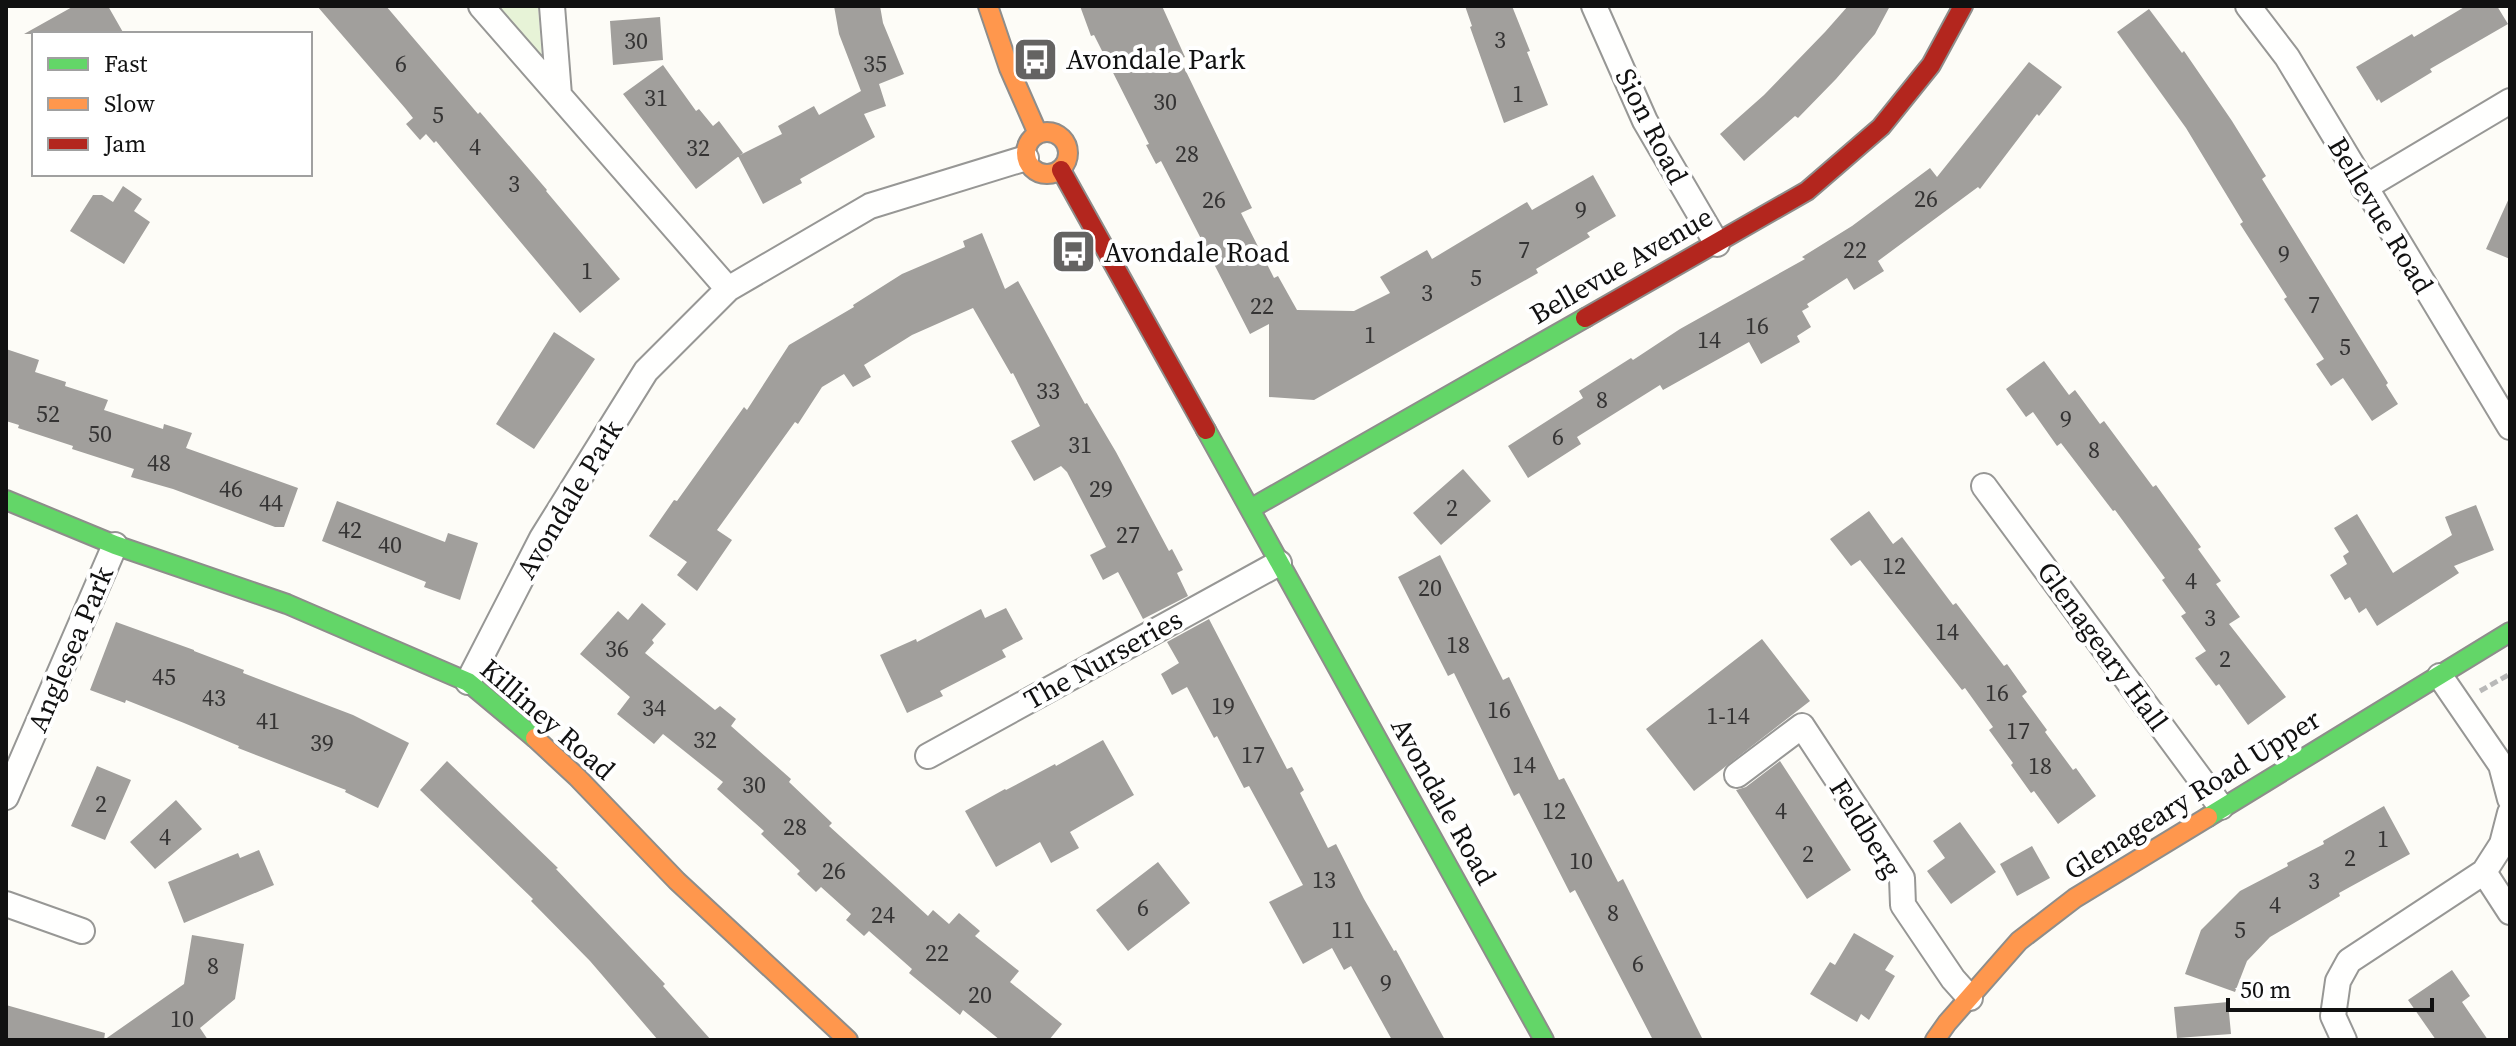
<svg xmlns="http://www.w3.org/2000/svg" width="2516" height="1046" viewBox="0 0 2516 1046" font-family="'Source Serif 4',serif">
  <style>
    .green { fill: #e7f3d7 }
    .building { fill: #a19f9c }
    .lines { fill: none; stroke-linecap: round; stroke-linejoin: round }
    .street-casing { stroke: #979795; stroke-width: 28 }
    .fast-casing { stroke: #8e8d8b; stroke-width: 22 }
    .slow-casing { stroke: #8e8d8b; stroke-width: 22 }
    .jam-casing { stroke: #8e8d8b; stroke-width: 22 }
    .path { stroke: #b9b9b8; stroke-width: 5; stroke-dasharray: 8 4; stroke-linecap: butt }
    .street { stroke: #fffffe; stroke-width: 24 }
    .fast { stroke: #63d668; stroke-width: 18 }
    .slow { stroke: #ff974d; stroke-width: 18 }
    .jam { stroke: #b3261e; stroke-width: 18 }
    .labels { text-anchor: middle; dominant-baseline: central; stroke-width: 8; stroke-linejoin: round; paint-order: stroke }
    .number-label { font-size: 24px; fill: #353434 }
    .poi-label { font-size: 28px; fill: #111; stroke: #fff; text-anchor: start }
    .street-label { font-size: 28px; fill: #111; stroke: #fff }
  </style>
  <rect width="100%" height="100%" fill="#fdfcf7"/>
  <path class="green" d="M498,6H538L542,59Z"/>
  <path class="building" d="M74,6H108L124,34H24Z
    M317,6H386L478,114L480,112L547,190L546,191L620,279L580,313L436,141L434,143L426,134L420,140L406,124L413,118L405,108Z
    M834,6H880L883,23L904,74L879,84L886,106L864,114L875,137L800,179L802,183L763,204L738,156L782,134L778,126L814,106L819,115L861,91L839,34Z
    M1080,6H1162L1185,57L1180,59L1252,208L1241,213L1274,278L1278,276L1297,310L1354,311L1390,293L1380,277L1427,250L1432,259L1527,202L1532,210L1593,175L1616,216L1587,233L1590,237L1536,269L1538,273L1314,400L1269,397V324L1250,334L1161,161L1156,164L1146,145L1149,144L1094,35L1091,36Z
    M1465,6H1512L1530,51L1527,52L1548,105L1504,123L1470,27L1472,26Z
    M1848,6H1890L1875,34L1836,79L1798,118L1795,116L1744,161L1720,134L1764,95L1825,32Z
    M2466,6H2497L2508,24L2430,69L2432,72L2404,89L2381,103L2379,99L2377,101L2356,67L2412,34L2414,37Z
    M2149,9L2182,53L2184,51L2232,121L2266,176L2262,179L2388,383L2386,385L2398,404L2372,421L2343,378L2331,386L2316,364L2324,359L2284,299L2287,297L2240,224L2243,222L2186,128L2117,32Z
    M660,17L663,60L613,65L610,21Z
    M2029,62L2062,87L2039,116L2037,114L1980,189L1978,187L1878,261L1884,271L1854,290L1847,278L1807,304L1809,307L1802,311L1811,327L1797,336L1800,342L1761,364L1749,342L1663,390L1660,385L1577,437L1581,444L1528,478L1508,446L1583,398L1579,391L1631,358L1633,360L1680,329L1805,259L1802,257L1852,226L1930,168L1937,177Z
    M663,65L696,111L699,109L713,126L719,121L743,153L696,189L623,94Z
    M123,186L142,199L134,211L150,222L124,264L70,231L93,195H102L113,202Z
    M2510,196V259L2486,249Z
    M982,233L1005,289L1018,281L1085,404L1087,403L1116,452L1169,551L1172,549L1183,570L1177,573L1188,596L1143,619L1118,572L1103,580L1090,555L1106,547L1067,472L1061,466L1034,481L1011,441L1040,426L1013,373L1011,374L973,308L912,335L864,365L871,377L853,387L844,374L822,387L798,424L795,422L717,530L732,540L697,591L677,575L687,562L649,536L674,500L677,501L744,407L747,410L789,345L854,307L853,305L902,274L965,247L963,241Z
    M554,332L595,359L534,449L496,424Z
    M6,349L39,360L35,372L66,382L65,386L108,400L104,410L163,429L164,424L192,433L186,448L298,488L284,527H275L173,489L131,477L134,469L72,449L73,446L18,428L19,425L6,421Z
    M2044,361L2069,395L2075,390L2100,424L2104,421L2153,487L2156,485L2201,547L2198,549L2221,581L2216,584L2240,617L2229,624L2286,697L2248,725L2219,684L2216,686L2195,658L2206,651L2181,616L2186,613L2162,580L2165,578L2115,510L2113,511L2061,443L2057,446L2033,412L2026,417L2006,389Z
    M1463,469L1491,501L1441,545L1413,513Z
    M337,501L445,542L448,533L478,543L460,600L424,587L426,582L322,541Z
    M2476,505L2494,550L2454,566L2459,573L2377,626L2366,608L2359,613L2350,597L2345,600L2330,575L2347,564L2343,556L2349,552L2334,528L2357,514L2393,573L2452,535L2445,517Z
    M1869,511L1893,544L1902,537L1953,605L1956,603L2004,666L2007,664L2027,692L2022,696L2047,730L2045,732L2073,770L2076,768L2096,796L2058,824L2034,791L2031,793L2011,765L2013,763L1989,730L1993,727L1965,688L1962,690L1860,560L1851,566L1830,539Z
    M1440,555L1503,680L1509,677L1559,780L1564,778L1618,882L1623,879L1703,1040H1653L1575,890L1570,893L1519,793L1514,796L1454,673L1448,676L1398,577Z
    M642,603L666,624L652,640L654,643L645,653L715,710L720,706L736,719L731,726L791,779L789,782L832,823L829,826L928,916L933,910L949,924L959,913L980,931L975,936L1019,971L1010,982L1062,1024L1049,1040H1000L963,1010L960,1015L909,973L912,969L869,931L864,936L846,920L851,914L821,887L816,892L797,874L800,871L761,834L764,831L717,789L723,782L663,734L654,744L617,714L630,697L580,654L618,611L628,620Z
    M1006,608L1023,639L1002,650L1006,657L940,691L943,696L907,713L880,655L916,639L917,642L981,609L985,618Z
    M1209,619L1287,769L1292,767L1304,790L1300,793L1328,848L1336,844L1364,899L1394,951L1396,950L1445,1040H1392L1351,966L1344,970L1332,948L1303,964L1269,902L1303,885L1249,786L1244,788L1217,736L1214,738L1187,687L1172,695L1161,674L1179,663L1167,642Z
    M116,622L194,650V651L244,670L243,673L353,715L409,743L378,808L345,792L346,790L238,748L239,746L184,723L126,700L125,703L90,690Z
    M1762,639L1810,701L1694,791L1646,729Z
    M1103,740L1134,795L1070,832L1079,848L1051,863L1040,842L996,867L965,811L1005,789L1006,790L1055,764L1056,766Z
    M447,761L558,868L556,869L665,984L663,986L711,1040H658L590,961L531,901L533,899L420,790Z
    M1780,761L1851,870L1807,899L1736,790L1746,787Z
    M97,766L131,780L105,840L71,826Z
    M176,800L202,829L155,869L130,842Z
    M2384,806L2410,854L2339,893L2340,896L2270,937L2247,961L2235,992L2185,974L2201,930L2240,891L2288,866L2287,863L2324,844L2323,841Z
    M1960,822L1996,872L1951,904L1927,871L1945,858L1933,841Z
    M2032,846L2050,878L2017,896L2000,864Z
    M259,850L274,885L184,923L168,882L238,853L240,858Z
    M1158,862L1190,903L1128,951L1096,910Z
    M1854,933L1894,956L1885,970L1895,976L1869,1020L1861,1014L1857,1022L1810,994L1830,962L1835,965Z
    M192,935L244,944L235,999L200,1028L208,1040H104L184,984Z
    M2452,970L2470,996L2462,1002L2488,1040H2436L2408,1000Z
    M2228,1002L2231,1034L2177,1038L2174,1007Z
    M6,1005L105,1033L104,1040H6Z"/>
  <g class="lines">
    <defs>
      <path id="street" d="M481,6L728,289
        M552,6L559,95
        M1594,6L1645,121L1717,244
        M2248,6L2287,57L2510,427
        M2364,188L2510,101
        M1984,486L2221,807
        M2440,676L2501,765L2510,799
        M468,682L542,538L646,371L728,289L870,206L1026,158
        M928,756L1279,563
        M1737,775L1802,726L1902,878L1903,905L1953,979L1970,998
        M6,797L115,545
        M2484,872L2510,912
        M6,904L82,931
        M2344,1040L2333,1016L2338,981L2349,961L2484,872L2502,844L2510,813"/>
      <path id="fast" d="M1206,430L1544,1040
        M6,500L115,545L287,604L468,682L535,738
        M1250,509L1585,318
        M2208,817L2510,632"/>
      <path id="slow" d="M988,6L1009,68L1038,134
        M1026 153a21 21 0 1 1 42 0a21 21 0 1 1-42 0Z
        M535,738L577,777L677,881L848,1040
        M1935,1040L1947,1023L2019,941L2075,898L2208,817"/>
      <path id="jam" d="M1061,170L1206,430
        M1585,318L1807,191L1881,127L1931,65L1963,6"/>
    </defs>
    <use href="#street" class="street-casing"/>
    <use href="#fast" class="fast-casing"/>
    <use href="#slow" class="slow-casing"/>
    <use href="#jam" class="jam-casing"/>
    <path class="path" d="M2480,691L2510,674"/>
    <use href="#street" class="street"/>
    <use href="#fast" class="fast"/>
    <use href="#slow" class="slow"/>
    <use href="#jam" class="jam"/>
  </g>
  <defs>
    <symbol id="bus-square" viewBox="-11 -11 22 22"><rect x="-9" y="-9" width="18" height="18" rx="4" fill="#646362" stroke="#fff"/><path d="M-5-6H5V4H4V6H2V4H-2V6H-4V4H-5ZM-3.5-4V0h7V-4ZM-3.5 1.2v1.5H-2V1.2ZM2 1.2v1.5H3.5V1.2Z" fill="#fff"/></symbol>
  </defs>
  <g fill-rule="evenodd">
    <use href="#bus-square" x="1010" y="34" width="51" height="51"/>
    <use href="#bus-square" x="1048" y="226" width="51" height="51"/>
  </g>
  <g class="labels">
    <g class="number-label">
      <text x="1500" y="39">3</text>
      <text x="636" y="40">30</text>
      <text x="401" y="63">6</text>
      <text x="875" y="63">35</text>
      <text x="1518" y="93">1</text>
      <text x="656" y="97">31</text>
      <text x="1165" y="101">30</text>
      <text x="438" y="114">5</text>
      <text x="475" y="146">4</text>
      <text x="698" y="147">32</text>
      <text x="1187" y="153">28</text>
      <text x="514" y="183">3</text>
      <text x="1926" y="198">26</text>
      <text x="1214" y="199">26</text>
      <text x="1581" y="209">9</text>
      <text x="1524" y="249">7</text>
      <text x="1855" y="249">22</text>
      <text x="2284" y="253">9</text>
      <text x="587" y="270">1</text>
      <text x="1476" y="277">5</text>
      <text x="1427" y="292">3</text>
      <text x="2314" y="304">7</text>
      <text x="1262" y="305">22</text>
      <text x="1757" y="325">16</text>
      <text x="1370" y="334">1</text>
      <text x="1709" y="339">14</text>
      <text x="2345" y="346">5</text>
      <text x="1048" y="390">33</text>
      <text x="1602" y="399">8</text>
      <text x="48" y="413">52</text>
      <text x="2066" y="418">9</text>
      <text x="100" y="433">50</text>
      <text x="1558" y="436">6</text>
      <text x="1080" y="444">31</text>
      <text x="2094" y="449">8</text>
      <text x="159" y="462">48</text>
      <text x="231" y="488">46</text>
      <text x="1101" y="488">29</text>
      <text x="271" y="502">44</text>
      <text x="1452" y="507">2</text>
      <text x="350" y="529">42</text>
      <text x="1128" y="534">27</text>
      <text x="390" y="544">40</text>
      <text x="1894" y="565">12</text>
      <text x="2191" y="580">4</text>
      <text x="1430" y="587">20</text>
      <text x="2210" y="617">3</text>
      <text x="1947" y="631">14</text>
      <text x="1458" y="644">18</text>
      <text x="617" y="648">36</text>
      <text x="2225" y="658">2</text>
      <text x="164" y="676">45</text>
      <text x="1997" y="692">16</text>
      <text x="214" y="697">43</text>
      <text x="1223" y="705">19</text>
      <text x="654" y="707">34</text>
      <text x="1499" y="709">16</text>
      <text x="1728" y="715">1-14</text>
      <text x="268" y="720">41</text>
      <text x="2018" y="730">17</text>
      <text x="705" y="739">32</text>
      <text x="322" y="742">39</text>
      <text x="1253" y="754">17</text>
      <text x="1524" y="764">14</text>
      <text x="2040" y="765">18</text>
      <text x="754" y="784">30</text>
      <text x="101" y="803">2</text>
      <text x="1554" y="810">12</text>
      <text x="1781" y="810">4</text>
      <text x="795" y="826">28</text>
      <text x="165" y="836">4</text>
      <text x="2383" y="838">1</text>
      <text x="1808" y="853">2</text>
      <text x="2350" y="857">2</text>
      <text x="1581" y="860">10</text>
      <text x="834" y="870">26</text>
      <text x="1324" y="879">13</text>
      <text x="2314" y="880">3</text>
      <text x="2275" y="904">4</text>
      <text x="1143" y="907">6</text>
      <text x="1613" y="912">8</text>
      <text x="883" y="914">24</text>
      <text x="1343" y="929">11</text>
      <text x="2240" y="929">5</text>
      <text x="937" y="952">22</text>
      <text x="1638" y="963">6</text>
      <text x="213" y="965">8</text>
      <text x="1386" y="982">9</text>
      <text x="980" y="994">20</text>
      <text x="182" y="1018">10</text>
    </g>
    <g class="poi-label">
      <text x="1066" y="59">Avondale Park</text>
      <text x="1104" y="252">Avondale Road</text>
    </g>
    <g class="street-label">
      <text transform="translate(1652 126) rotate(63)">Sion Road</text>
      <text transform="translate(2381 215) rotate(59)">Bellevue Road</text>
      <text transform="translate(1621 265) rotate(-30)">Bellevue Avenue</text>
      <text transform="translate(569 499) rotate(-59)">Avondale Park</text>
      <text transform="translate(2103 646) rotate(54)">Glenageary Hall</text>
      <text transform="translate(70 649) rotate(-67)">Anglesea Park</text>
      <text transform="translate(1103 659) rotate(-29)">The Nurseries</text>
      <text transform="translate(548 719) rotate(41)">Killiney Road</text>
      <text transform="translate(2192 794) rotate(-32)">Glenageary Road Upper</text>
      <text transform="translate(1444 801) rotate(61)">Avondale Road</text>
      <text transform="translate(1866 828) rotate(58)">Feldberg</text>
    </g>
  </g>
  <rect width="2516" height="1046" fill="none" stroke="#111111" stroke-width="16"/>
  <rect x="32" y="32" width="280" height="144" fill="#ffffff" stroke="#a0a0a0" stroke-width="2"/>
  <rect x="48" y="58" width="40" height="12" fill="#63d668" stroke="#a0a0a0" stroke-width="2"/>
  <text x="104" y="72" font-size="24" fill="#111111">Fast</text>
  <rect x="48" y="98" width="40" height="12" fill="#ff974d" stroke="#a0a0a0" stroke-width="2"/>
  <text x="104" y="112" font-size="24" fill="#111111">Slow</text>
  <rect x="48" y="138" width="40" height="12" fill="#b3261e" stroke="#a0a0a0" stroke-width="2"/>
  <text x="104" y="152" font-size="24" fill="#111111">Jam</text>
  <path d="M2228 998v12h204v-12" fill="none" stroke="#111111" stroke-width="4"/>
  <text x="2240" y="998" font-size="24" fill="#111111" stroke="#ffffff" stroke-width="6" paint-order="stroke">50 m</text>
</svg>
